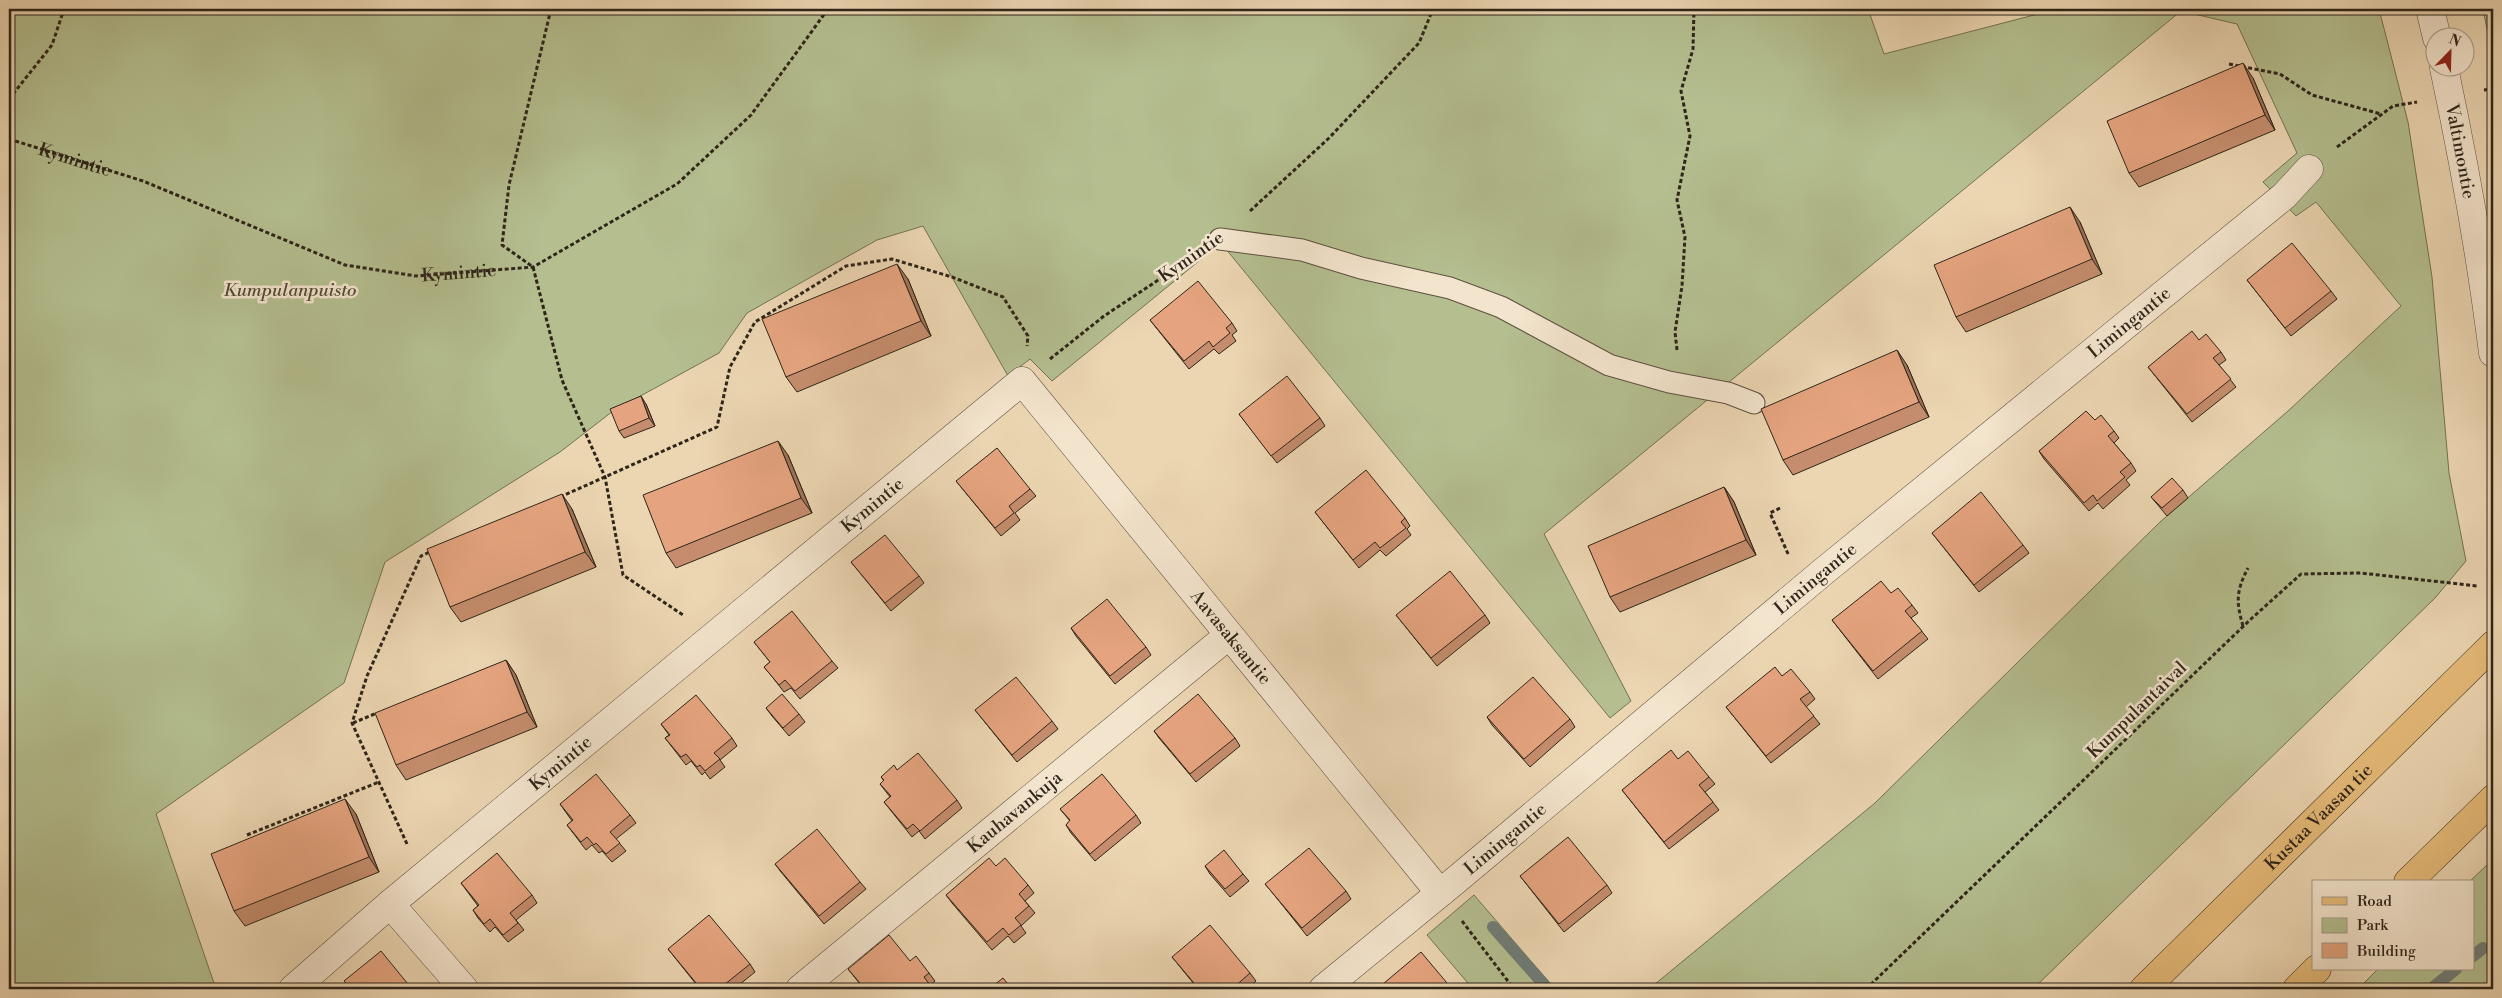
<svg xmlns="http://www.w3.org/2000/svg" width="2502" height="998" viewBox="0 0 2502 998" font-family="'Libre Bodoni',serif">
  <style>
    .green { fill: #b4be8f; stroke: #717254 }
    .lines { fill: none; stroke-linecap: round; stroke-linejoin: round }
    .stream { stroke: #707d78; stroke-width: 12 }
    .service-casing { stroke: #5e5140; stroke-width: 23 }
    .minor-casing { stroke: #5e5140; stroke-width: 29 }
    .primary-casing { stroke: #2e251a; stroke-width: 29 }
    .path { stroke: #2e251a; stroke-width: 3; stroke-dasharray: 4 2.5; stroke-linecap: butt }
    .service { stroke: #f3e4cd; stroke-width: 21 }
    .minor { stroke: #f3e4cd; stroke-width: 28 }
    .primary { stroke: #e6bb79; stroke-width: 28 }
    .wall { fill: #c58d6d; stroke: #2e251a }
    .shaded-wall { fill: #a07359; stroke: #2e251a }
    .building { fill: #e5a47f; stroke: #2e251a }
    .labels { text-anchor: middle; dominant-baseline: central; stroke-width: 5; stroke-linejoin: round; paint-order: stroke }
    .street-label { font-size: 18px; fill: #2e251a; stroke: #f3e4cd }
    .park-label { font-size: 18px; font-style: italic; fill: #504b37; stroke: #f3e4cd }
  </style>
  <rect width="100%" height="100%" fill="#ecd6b2"/>
  <filter id="stains"><feTurbulence type="fractalNoise" baseFrequency=".004" numOctaves="4"/><feColorMatrix values="0 0 0 0 .2 0 0 0 0 .09 0 0 0 0 .02 0 0 0 .5 -.17"/></filter>
  <radialGradient id="worn" r=".72"><stop offset=".6" stop-color="#630" stop-opacity="0"/><stop offset="1" stop-color="#630" stop-opacity=".3"/></radialGradient>
  <path class="green" d="M9,9H1868L1884,54L2057,9H2379L2408,122L2432,277L2449,473L2466,561L2435,598L2033,989H1649L1875,803L2160,522L2288,411L2401,306L2316,202L2296,216L2263,182L2297,153L2237,24L2181,11L1544,534L1631,701L1610,718L1221,243L1052,381L1030,359L1008,376L923,226L877,240L747,313L719,353L613,411L560,452L385,562L344,683L156,814L216,989H9Z
    M2483,9H2493V59Z
    M2493,861V989H2358L2378,969H2473V882H2469L2489,863Z
    M1474,895L1555,989H1473L1427,935Z"/>
  <g class="lines">
    <path class="stream" d="M1493,927L1548,989
      M2473,956L2483,948
      M2431,989L2456,969"/>
    <defs>
      <path id="service" d="M1220,239L1302,250L1361,268L1450,288L1501,307L1609,365L1669,382L1728,393L1754,403"/>
      <g id="minor">
        <path d="M2430,9L2437,38"/>
        <path id="s2" d="M2444,68C2464,162 2481,257 2493,353"/>
        <path d="M390,904L464,989"/>
        <path id="s3" d="M293,989L390,904L1022,381L1440,893"/>
        <path id="s4" d="M800,989L1229,635"/>
        <path id="s5" d="M1323,989L1456,880L1824,571L2284,196L2309,169"/>
      </g>
      <g id="primary">
        <path d="M2408,882L2493,799"/>
        <path id="s6" d="M2144,989L2493,645"/>
        <path d="M2297,989L2317,969"/>
      </g>
    </defs>
    <use href="#service" class="service-casing"/>
    <use href="#minor" class="minor-casing"/>
    <use href="#primary" class="primary-casing"/>
    <g class="path">
      <path d="M551,9L509,185L502,245L533,267L562,380L605,477L623,575L683,615"/>
      <path d="M2229,64L2280,74L2312,95L2381,114"/>
      <path d="M2484,90L2491,89"/>
      <path d="M9,99L52,45L64,9"/>
      <path id="s1" d="M9,139L143,181L345,265L416,276L533,267L677,184L751,115L828,9"/>
      <path d="M2337,147L2393,106L2417,102"/>
      <path d="M1250,211L1329,138L1419,43L1433,9"/>
      <path d="M1677,350L1675,332L1682,286L1685,237L1677,200L1690,136L1681,91L1693,49L1694,9"/>
      <path d="M1050,359L1104,316L1193,257"/>
      <path d="M560,497L717,427L730,367L755,322L846,266L892,259L952,277L1003,297L1028,336L1027,346"/>
      <path d="M1780,508L1770,513L1789,556"/>
      <path d="M2491,574L2493,571"/>
      <path d="M2243,626C2236,602 2236,591 2248,568"/>
      <path d="M353,723L377,713"/>
      <path d="M247,835L379,782"/>
      <path d="M407,844L352,723L367,676L421,556L432,551"/>
      <path d="M1462,921L1514,989"/>
      <path d="M1866,989L2251,619L2301,574L2361,573L2477,586"/>
    </g>
    <use href="#service" class="service"/>
    <use href="#minor" class="minor"/>
    <use href="#primary" class="primary"/>
  </g>
  <path class="wall" d="M2253,78L2275,130L2139,187L2129,173Z
    M2080,222L2102,274L1966,332L1956,317Z
    M908,279L931,336L797,392L786,377Z
    M2247,280L2331,291L2337,299L2291,336Z
    M1150,320L1232,323L1237,331L1232,335L1236,341L1219,354L1214,349L1189,369Z
    M2199,340L2221,352L2226,360L2219,365L2236,387L2192,422L2148,367Z
    M1907,365L1929,417L1793,475L1783,460Z
    M646,404L655,426L624,438L619,431Z
    M1239,414L1320,418L1325,426L1277,463Z
    M2095,420L2114,431L2119,438L2114,443L2131,463L2136,471L2126,480L2130,485L2103,509L2098,503L2089,511L2044,459L2039,451Z
    M788,455L812,513L676,568L666,553Z
    M956,481L1030,489L1036,496L1015,513L1020,520L1001,536Z
    M1724,487L1734,502L1756,555L1620,612L1610,597Z
    M2183,490L2188,498L2167,516L2157,504L2151,497Z
    M572,509L596,567L461,622L450,607Z
    M1315,512L1405,518L1410,526L1407,529L1411,535L1386,556L1380,550L1359,568Z
    M1932,533L2023,545L2029,553L1979,592Z
    M851,562L919,576L924,583L891,611Z
    M1891,593L1912,605L1918,613L1911,618L1928,639L1878,679L1832,620Z
    M1396,615H1485L1490,623L1437,666Z
    M1071,628L1146,647L1151,655L1115,684L1076,636Z
    M754,642L832,661L838,668L800,699L791,688L784,692L770,674L764,667L770,662Z
    M506,660L516,675L537,727L406,780L396,765Z
    M1782,676L1810,692L1815,699L1806,707L1820,724L1771,763L1726,707Z
    M766,708L799,714L805,722L789,736L772,716Z
    M975,710L1052,721L1058,729L1017,762Z
    M1487,717L1570,719L1575,727L1530,767L1492,725Z
    M661,724L732,738L737,746L720,760L725,767L710,779L705,772L702,775L691,761L686,765L665,738L669,735Z
    M1154,731L1235,738L1240,746L1196,782L1159,738Z
    M1678,759L1709,777L1715,784L1705,792L1719,810L1669,849L1622,790Z
    M897,770L957,800L962,808L925,839L919,831L912,837L884,802L890,797L880,784L884,781L881,777Z
    M560,804L630,815L636,823L616,839L626,851L612,862L602,851L599,853L592,845L586,850L567,825L572,821Z
    M1060,809L1136,815L1141,823L1095,861L1071,833L1066,825L1070,821Z
    M356,814L379,872L245,926L234,911Z
    M775,864L860,882L866,889L824,924L781,872Z
    M996,866L1028,885L1034,893L1025,901L1035,913L1021,926L1026,933L1014,943L1008,936L992,950L952,903L946,895Z
    M1205,866L1243,874L1249,881L1230,897L1210,874Z
    M1520,876L1607,885L1612,893L1564,932Z
    M461,883L532,895L537,903L516,920L524,930L508,942L495,927L490,932L478,918L473,910L478,906Z
    M1265,884L1346,891L1351,899L1307,936L1271,891Z
    M668,949L750,964L755,972L734,989H700Z
    M1172,957L1250,973L1256,981L1246,989H1198Z
    M910,961L929,973L935,981L930,985L932,989H864L848,969Z"/>
  <path class="shaded-wall" d="M2243,63L2253,78L2275,130L2265,115Z
    M2070,207L2080,222L2102,274L2092,259Z
    M897,264L908,279L931,336L921,321Z
    M1897,350L1907,365L1929,417L1919,402Z
    M641,396L646,404L655,426L649,418Z
    M778,441L788,455L812,513L801,498Z
    M1724,487L1734,502L1756,555L1746,540Z
    M562,494L572,509L596,567L585,552Z
    M506,660L516,675L537,727L527,712Z
    M345,799L356,814L379,872L369,857Z"/>
  <path class="building" d="M2243,63L2265,115L2129,173L2107,121Z
    M2070,207L2092,259L1956,317L1934,265Z
    M2292,243L2331,291L2285,328L2247,280Z
    M897,264L921,321L786,377L762,319Z
    M1198,281L1232,323L1226,328L1230,333L1213,347L1209,341L1184,361L1150,320Z
    M2192,331L2199,340L2206,334L2221,352L2213,358L2231,379L2187,414L2148,367Z
    M1897,350L1919,402L1783,460L1761,409Z
    M1287,376L1320,418L1271,456L1239,414Z
    M641,396L649,418L619,431L610,409Z
    M2086,411L2095,420L2101,415L2114,431L2108,436L2131,463L2120,472L2125,477L2097,501L2093,495L2084,503L2039,451Z
    M778,441L801,498L666,553L643,495Z
    M997,448L1030,489L1009,506L1014,513L995,528L956,481Z
    M1366,470L1405,518L1401,522L1406,528L1380,548L1375,542L1353,560L1315,512Z
    M2172,478L2183,490L2162,508L2151,497Z
    M1724,487L1746,540L1610,597L1588,546Z
    M1981,492L2023,545L1974,585L1932,533Z
    M562,494L585,552L450,607L427,549Z
    M885,535L919,576L885,603L851,562Z
    M1450,571L1485,615L1431,658L1396,615Z
    M1881,581L1891,593L1898,588L1912,605L1905,611L1922,631L1873,671L1832,620Z
    M1107,599L1146,647L1110,676L1071,628Z
    M792,611L832,661L795,691L785,680L779,685L764,667L770,662L754,642Z
    M506,660L527,712L396,765L375,713Z
    M1775,667L1782,676L1791,669L1810,692L1800,699L1814,716L1766,756L1726,707Z
    M1016,677L1052,721L1012,755L975,710Z
    M1533,677L1570,719L1524,759L1487,717Z
    M782,694L799,714L783,728L766,708Z
    M1198,694L1235,738L1190,774L1154,731Z
    M696,695L732,738L714,753L720,759L705,771L700,765L697,767L686,754L681,757L665,738L670,735L661,724Z
    M1671,750L1678,759L1688,751L1709,777L1699,785L1713,802L1664,842L1622,790Z
    M918,753L957,800L920,831L913,824L907,829L884,802L891,796L880,784L884,780L881,777L894,765L897,770Z
    M596,774L630,815L610,832L620,843L606,854L596,843L594,845L587,837L581,842L567,825L573,820L560,804Z
    M1102,774L1136,815L1090,854L1066,825L1070,820L1060,809Z
    M345,799L369,857L234,911L211,854Z
    M817,829L860,882L819,916L775,864Z
    M1568,837L1607,885L1559,924L1520,876Z
    M1309,848L1346,891L1302,928L1265,884Z
    M1224,850L1243,874L1225,889L1205,866Z
    M497,853L532,895L510,913L518,923L503,935L490,919L484,924L473,910L479,905L461,883Z
    M989,858L996,866L1005,858L1028,885L1019,894L1029,906L1015,918L1021,925L1009,935L1003,928L987,942L946,895Z
    M709,915L750,964L719,989H701L668,949Z
    M1210,925L1250,973L1232,989H1199L1172,957Z
    M889,935L910,961L916,956L929,973L924,977L930,985L924,989H865L848,969Z
    M381,951L412,989H351L344,981Z
    M1421,952L1452,989H1377Z
    M1003,978L1012,989H989Z"/>
  <g class="labels">
    <g class="street-label">
      <text stroke="none"><textPath href="#s2" startOffset="85">Valtimontie</textPath></text>
      <text stroke="none"><textPath href="#s1" startOffset="69">Kymintie</textPath></text>
      <text transform="translate(1191 257) rotate(-35)">Kymintie</text>
      <text stroke="none"><textPath href="#s1" startOffset="474">Kymintie</textPath></text>
      <text stroke="none"><textPath href="#s5" startOffset="1046">Limingantie</textPath></text>
      <text stroke="none"><textPath href="#s3" startOffset="755">Kymintie</textPath></text>
      <text stroke="none"><textPath href="#s5" startOffset="641">Limingantie</textPath></text>
      <text stroke="none"><textPath href="#s3" startOffset="1280">Aavasaksantie</textPath></text>
      <text transform="translate(2137 710) rotate(-44)">Kumpulantaival</text>
      <text stroke="none"><textPath href="#s3" startOffset="350">Kymintie</textPath></text>
      <text stroke="none"><textPath href="#s4" startOffset="278">Kauhavankuja</textPath></text>
      <text stroke="none"><textPath href="#s6" startOffset="245">Kustaa Vaasan tie</textPath></text>
      <text stroke="none"><textPath href="#s5" startOffset="236">Limingantie</textPath></text>
    </g>
    <g class="park-label">
      <text x="290" y="290">Kumpulanpuisto</text>
    </g>
  </g>
  <rect width="2502" height="998" fill="none" stroke="#ecd6b2" stroke-width="30"/>
  <rect x="10" y="10" width="2482" height="978" fill="none" stroke="#2e251a" stroke-width="2.5"/>
  <rect x="15" y="15" width="2472" height="968" fill="none" stroke="#2e251a"/>
  <rect x="2312" y="880" width="162" height="90" fill="#f3e4cd" stroke="#a49885"/>
  <rect x="2322" y="897" width="25" height="8" fill="#e6bb79" stroke="#a49885"/>
  <text x="2357" y="906" font-size="15" fill="#2e251a">Road</text>
  <rect x="2322" y="918" width="25" height="15" fill="#b4be8f" stroke="#a49885"/>
  <text x="2357" y="930" font-size="15" fill="#2e251a">Park</text>
  <rect x="2322" y="943" width="25" height="15" fill="#e5a47f" stroke="#a49885"/>
  <text x="2357" y="956" font-size="15" fill="#2e251a">Building</text>
  <g transform="translate(2450 52) rotate(23)"><circle r="24" fill="#f3e4cd" stroke="#a49885"/>
  <path d="M0-4L9 19L0 12L-9 19Z" fill="#8f2418"/>
  <text y="-8" font-size="14" font-weight="bold" text-anchor="middle" fill="#2e251a">N</text>
  </g>
  <rect width="100%" height="100%" filter="url(#stains)"/>
  <rect width="100%" height="100%" fill="url(#worn)"/>
</svg>
